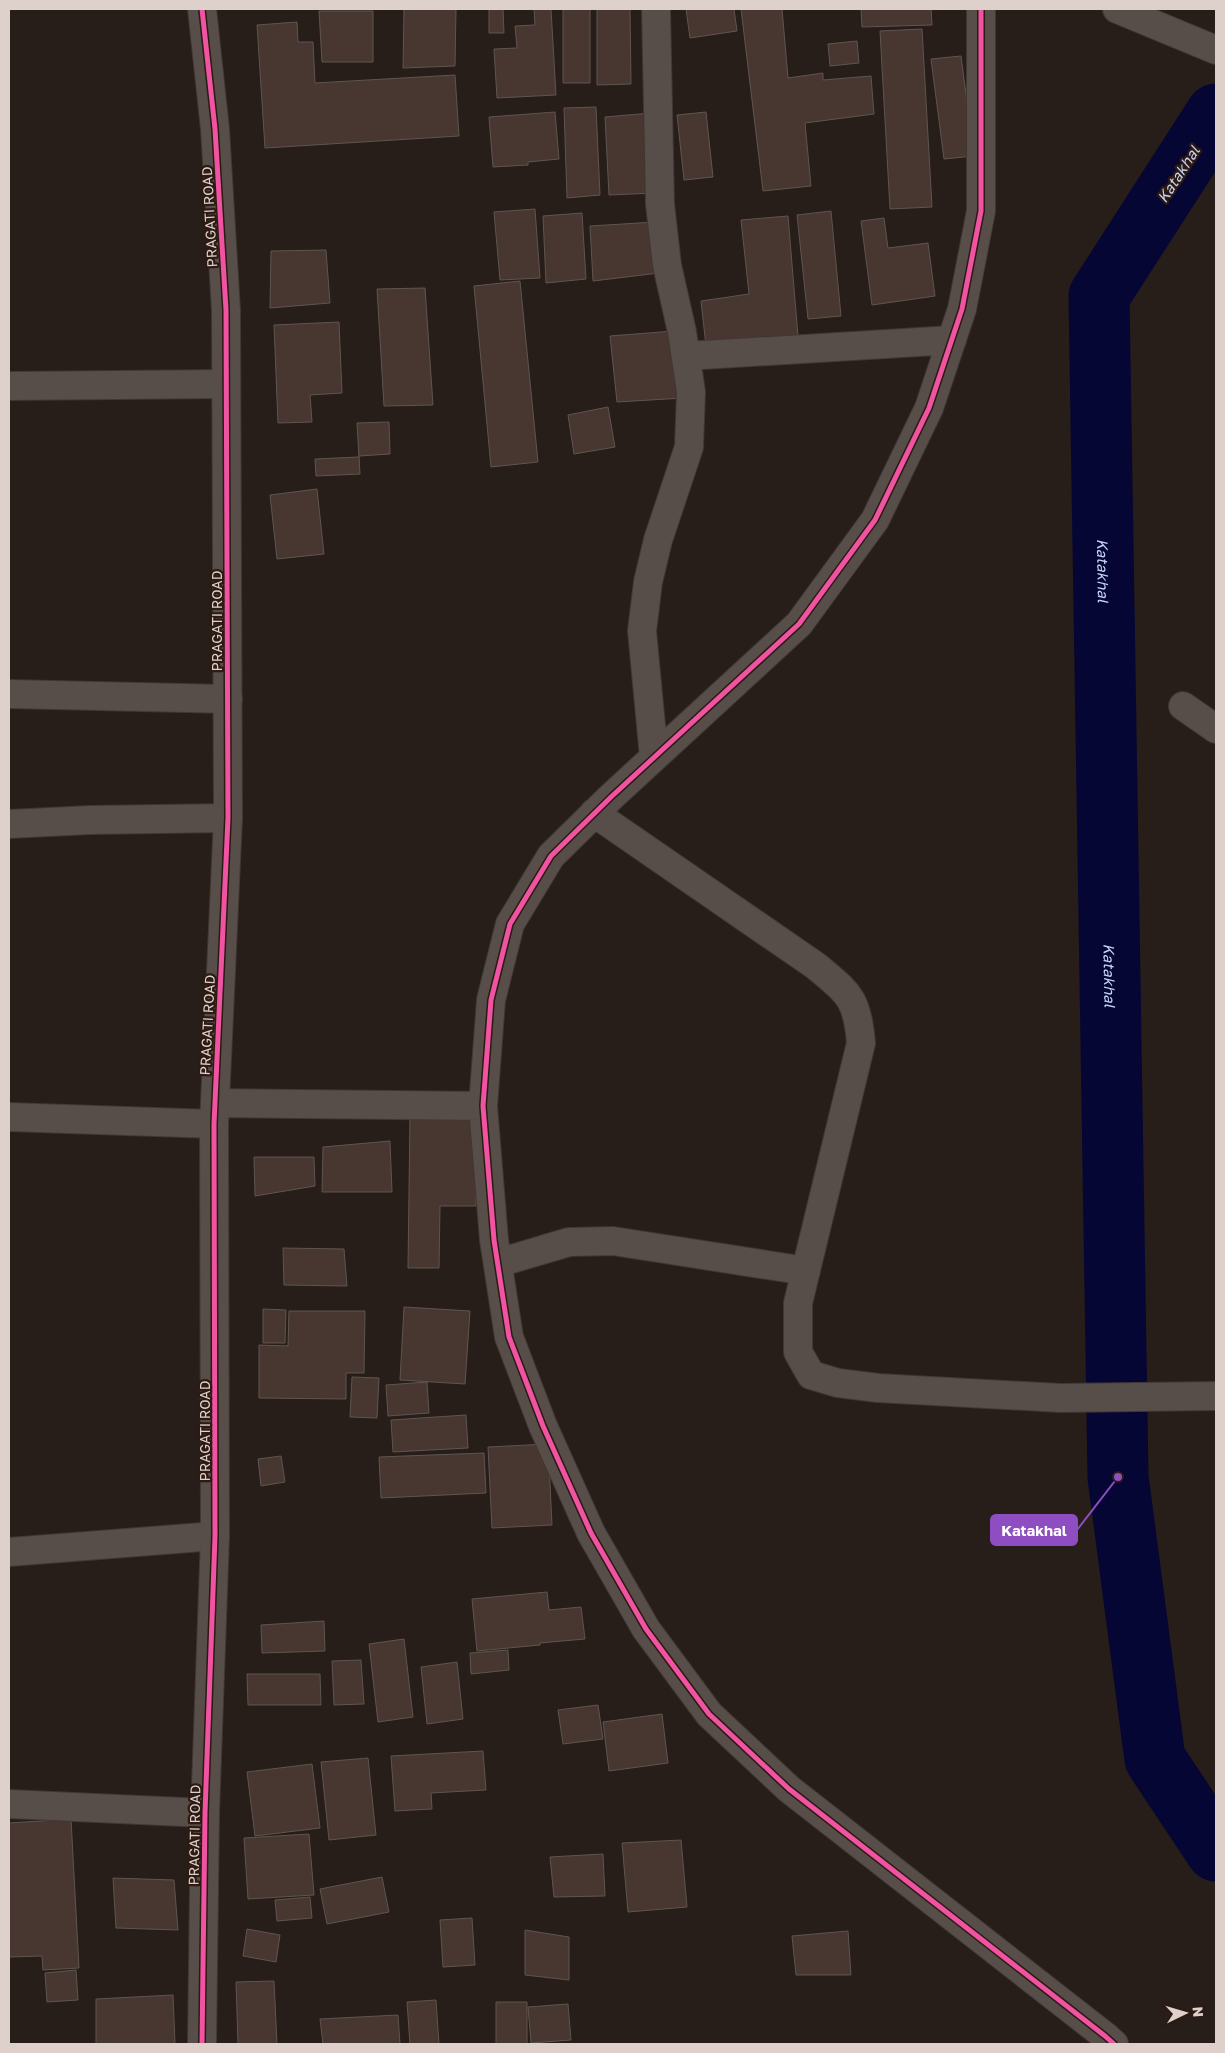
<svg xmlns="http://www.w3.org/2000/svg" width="1225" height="2053" viewBox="0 0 1225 2053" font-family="'Golos Text',sans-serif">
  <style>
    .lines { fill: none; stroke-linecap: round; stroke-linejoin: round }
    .river { stroke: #050634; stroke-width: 61 }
    .building { fill: #483730; stroke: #5e5551 }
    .minor-casing { stroke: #403733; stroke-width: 30 }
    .tertiary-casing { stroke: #403733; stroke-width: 30 }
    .minor { stroke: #574d49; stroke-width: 28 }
    .tertiary { stroke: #574d49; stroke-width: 28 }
    .cycleway-casing { stroke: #2d1a13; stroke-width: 8 }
    .cycleway { stroke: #f153a3; stroke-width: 5 }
    .labels { text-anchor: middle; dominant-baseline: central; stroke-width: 4.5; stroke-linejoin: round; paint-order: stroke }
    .street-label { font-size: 14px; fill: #ded1cc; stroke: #2d1a13 }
    .water-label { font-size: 15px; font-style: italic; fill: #c5d4f6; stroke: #2d1a13 }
    .leader { fill: none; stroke: #8f4dc2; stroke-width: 2 }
    .callout-dot { fill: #8f4dc2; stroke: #2d1a13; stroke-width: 2 }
    .callout { fill: #8f4dc2; stroke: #8f4dc2; stroke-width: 2 }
    .callout-label { font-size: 15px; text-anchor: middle; font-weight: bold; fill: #fff }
  </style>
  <rect width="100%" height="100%" fill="#271d19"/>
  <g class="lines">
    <path class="river" id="s1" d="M1216,114L1099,296L1118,1477L1155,1759L1216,1851"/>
  </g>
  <path class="building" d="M404,9H456L455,66L403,68Z
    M489,9H503L504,33H489Z
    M534,9H551L556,95L497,98L494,49L517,48L515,26L535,25Z
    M563,9H590V83H563Z
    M597,9H630L631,84L597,85Z
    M686,9H734L737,31L690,38Z
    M741,9H782L788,78L823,73V80L871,76L874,114L805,123L811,186L763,191Z
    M861,9H931L932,25L862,27Z
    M319,11H373V62H322Z
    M297,22L298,42H313L315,83L455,75L459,136L265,148L257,25Z
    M922,29L932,207L890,209L880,31Z
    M857,41L859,63L830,66L828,44Z
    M961,56L974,156L944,159L931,59Z
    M596,107L600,195L567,198L564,108Z
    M555,112L559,159L528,162V165L493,167L489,117Z
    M706,112L713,177L684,180L677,115Z
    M651,113L655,193L609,195L605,117Z
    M535,209L540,278L500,280L494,212Z
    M831,211L841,316L808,319L797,215Z
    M582,213L586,279L546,283L543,216Z
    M788,216L798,336L706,346L701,301L749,294L741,220Z
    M884,218L888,248L928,243L935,296L872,305L861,221Z
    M655,222L659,273L593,281L590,226Z
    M326,250L330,303L270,308L271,251Z
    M520,281L538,462L491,467L474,286Z
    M425,288L433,405L384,406L377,289Z
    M339,322L342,393L310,395L312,422L278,423L274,325Z
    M674,331L684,398L617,402L610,336Z
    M608,407L615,447L574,454L568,415Z
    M389,422L390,454L359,456L360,474L316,476L315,459L359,457L357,423Z
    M317,489L324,554L277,559L270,495Z
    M410,1115L477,1116L476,1206H440L439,1268H408Z
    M390,1141L392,1192H322L323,1147Z
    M254,1157H314L315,1186L255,1196Z
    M283,1248L344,1249L347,1286L284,1285Z
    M404,1307L470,1311L465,1384L400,1380Z
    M263,1309L286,1310L285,1343H263Z
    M289,1311H365L364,1373H346V1399L259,1398V1345L288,1346Z
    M352,1377L379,1378L377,1418L350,1417Z
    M427,1382L429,1413L388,1416L386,1385Z
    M466,1415L468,1448L393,1452L391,1420Z
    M548,1444L552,1525L492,1528L488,1447Z
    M484,1453L486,1493L381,1498L379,1457Z
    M281,1456L285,1482L261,1486L258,1459Z
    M547,1592L549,1610L581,1607L585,1639L540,1643V1645L477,1651L472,1599Z
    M324,1621L325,1651L262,1653L261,1625Z
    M404,1639L413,1717L378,1722L369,1644Z
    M508,1650L509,1670L471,1674L470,1653Z
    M361,1660L364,1704L334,1705L332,1661Z
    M457,1662L463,1719L427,1724L421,1667Z
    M247,1674H320L321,1705H248Z
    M598,1705L603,1739L563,1744L558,1710Z
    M662,1714L668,1763L609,1771L603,1722Z
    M483,1751L486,1790L431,1793L432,1809L395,1811L391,1756Z
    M368,1758L376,1835L329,1840L321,1762Z
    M312,1764L320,1828L255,1836L247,1772Z
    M71,1819L79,1968L43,1970L42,1956L9,1957V1823Z
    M309,1834L314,1895L248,1899L244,1838Z
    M681,1840L687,1907L628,1912L622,1843Z
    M603,1854L605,1896L554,1897L550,1857Z
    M382,1877L389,1912L327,1924L320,1889Z
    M113,1878L174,1880L178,1930L116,1928Z
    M310,1897L312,1918L277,1921L275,1900Z
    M472,1918L475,1965L443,1967L440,1920Z
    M247,1929L280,1935L276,1962L243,1956Z
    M525,1930L569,1937V1980L525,1975Z
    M848,1931L851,1975H796L792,1936Z
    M76,1970L78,2000L47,2002L45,1973Z
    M274,1981L277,2044H238L236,1982Z
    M173,1995L175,2044H96V1999Z
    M436,2000L439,2044H410L407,2002Z
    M496,2002H527V2044H496Z
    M568,2004L571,2040L531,2043L528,2007Z
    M398,2015L400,2044H323L320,2019Z"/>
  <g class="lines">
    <defs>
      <path id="minor" d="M981,9V211L962,309L929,408L875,520L799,624L611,797L551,856L510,924L491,1000L483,1106L494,1240L509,1337L543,1426L591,1533L646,1629L709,1714L789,1789L1105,2036L1114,2044
        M686,356L952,340
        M9,386L226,384
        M9,694L228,699
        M1183,706L1216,729
        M654,757L642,631L648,582L658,540L689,447L691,392L682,332L667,265L660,204L656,9
        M594,813L816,966C849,994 857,997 861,1043L798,1303V1352L811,1375L838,1383L878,1388L1060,1398L1216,1396
        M9,824L90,820L228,818
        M215,1103L483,1106
        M9,1117L214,1124
        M498,1263L569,1242L613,1241L806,1271
        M9,1552L215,1536
        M9,1804L205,1813"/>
      <path id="tertiary" d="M202,9L215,129L226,310L228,818L214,1124L215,1536L205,1813L202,2044
        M1117,9L1216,50"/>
    </defs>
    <use href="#minor" class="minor-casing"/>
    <use href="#tertiary" class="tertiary-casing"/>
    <use href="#minor" class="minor"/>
    <use href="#tertiary" class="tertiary"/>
    <defs>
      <path id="cycleway" d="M202,9L215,129L226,310L228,818L214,1124L215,1536L205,1813L202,2044
        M981,9V211L962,309L929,408L875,520L799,624L611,797L551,856L510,924L491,1000L483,1106L494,1240L509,1337L543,1426L591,1533L646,1629L709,1714L789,1789L1105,2036L1114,2044"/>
    </defs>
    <use href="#cycleway" class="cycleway-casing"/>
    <use href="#cycleway" class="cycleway"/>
  </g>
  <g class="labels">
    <g class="street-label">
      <text transform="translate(209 217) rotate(-93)">PRAGATI ROAD</text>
      <text transform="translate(216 621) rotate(-90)">PRAGATI ROAD</text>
      <text transform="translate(207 1025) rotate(-87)">PRAGATI ROAD</text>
      <text transform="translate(204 1431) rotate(-90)">PRAGATI ROAD</text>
      <text transform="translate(194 1835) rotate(-89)">PRAGATI ROAD</text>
    </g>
    <g class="water-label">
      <text transform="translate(1178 174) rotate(-57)">Katakhal</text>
      <text stroke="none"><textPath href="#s1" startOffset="491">Katakhal</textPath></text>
      <text stroke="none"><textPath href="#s1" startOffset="896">Katakhal</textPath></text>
    </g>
  </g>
  <path class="leader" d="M1118 1477L1077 1530"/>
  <circle class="callout-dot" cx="1118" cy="1477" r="5"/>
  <rect class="callout" x="991" y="1515" width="86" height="30" rx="5"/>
  <g class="callout-label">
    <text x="1034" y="1536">Katakhal</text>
  </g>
  <rect width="1225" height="2053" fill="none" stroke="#ded1cc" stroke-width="20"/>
  <g transform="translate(1185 2013) rotate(85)" stroke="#2d1a13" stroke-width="4" paint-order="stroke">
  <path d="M0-4L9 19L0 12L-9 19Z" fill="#ded1cc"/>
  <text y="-8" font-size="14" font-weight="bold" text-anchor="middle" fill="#ded1cc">N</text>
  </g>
</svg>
